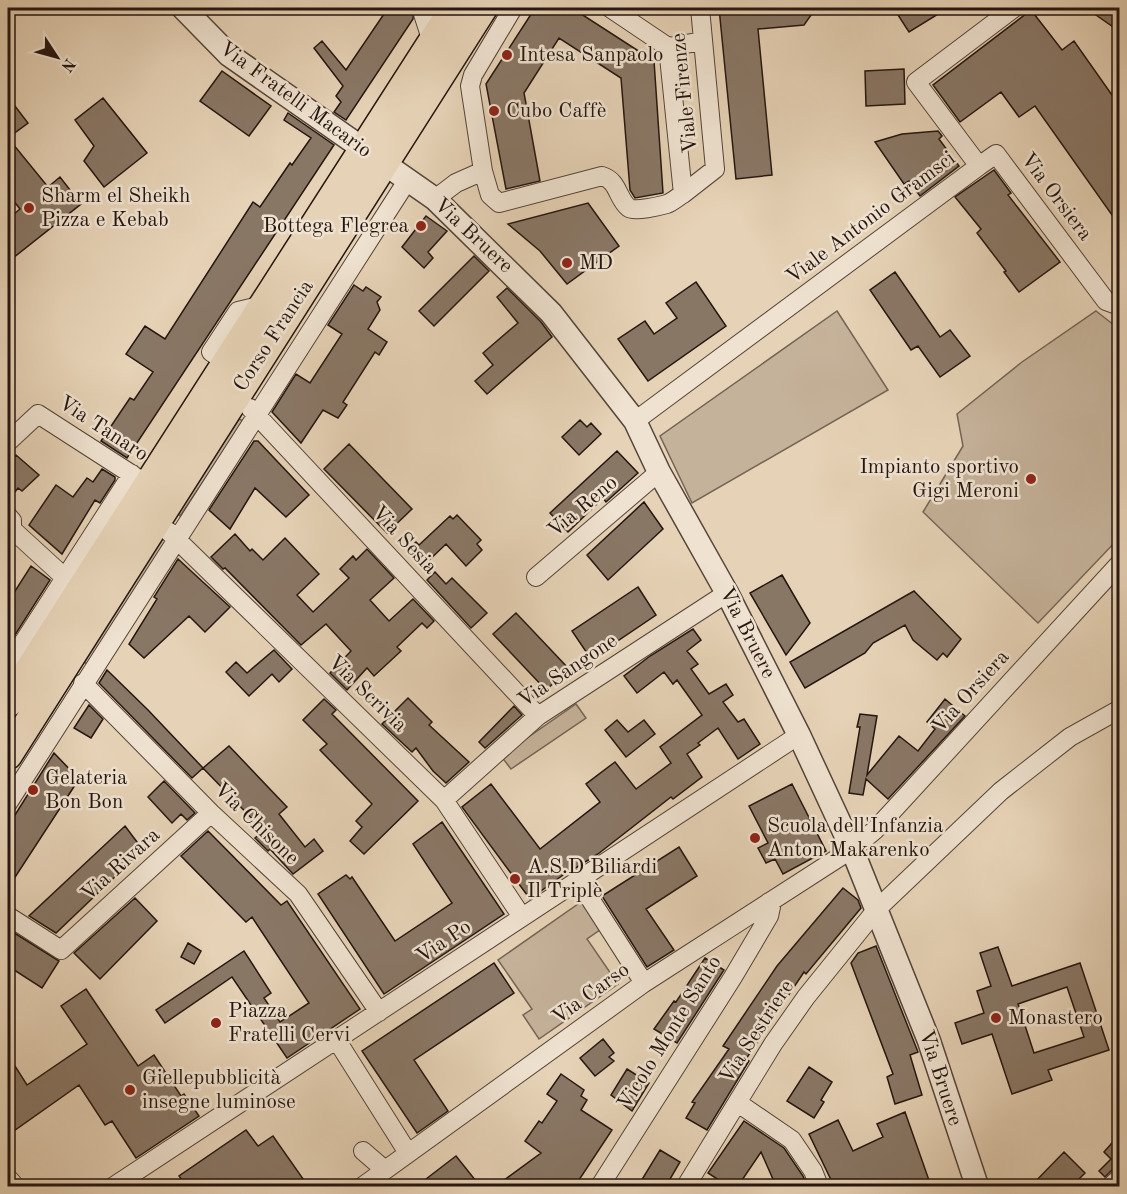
<svg xmlns="http://www.w3.org/2000/svg" width="1127" height="1194" viewBox="0 0 1127 1194" font-family="'Old Standard TT',serif">
  <style>
    .green { fill: #c5b29a; stroke: #746454; stroke-width: 1.5 }
    .building { fill: #897766; stroke: #24150f; stroke-width: 1.5; fill-rule: evenodd }
    .lines { fill: none; stroke-linecap: round; stroke-linejoin: round }
    .pedestrian-casing { stroke: #544439; stroke-width: 16 }
    .minor-casing { stroke: #544439; stroke-width: 20 }
    .tertiary-casing { stroke: #544439; stroke-width: 25 }
    .primary-casing { stroke: #24150f; stroke-width: 31 }
    .pedestrian { stroke: #efe2d0; stroke-width: 14 }
    .minor { stroke: #efe2d0; stroke-width: 18 }
    .tertiary { stroke: #efe2d0; stroke-width: 22 }
    .primary { stroke: #e6d2b6; stroke-width: 28 }
    .poi-dot { fill: #8f2418; stroke: #efe2d0; stroke-width: 2 }
    .labels { text-anchor: middle; dominant-baseline: central; stroke-width: 5; stroke-linejoin: round; paint-order: stroke }
    .poi-label { font-size: 21px; fill: #24150f; stroke: #efe2d0; text-anchor: start }
    .street-label { font-size: 21px; fill: #24150f; stroke: #efe2d0 }
  </style>
  <rect width="100%" height="100%" fill="#e6d2b6"/>
  <filter id="stains"><feTurbulence type="fractalNoise" baseFrequency=".00333" numOctaves="4"/><feColorMatrix values="0 0 0 0 .2 0 0 0 0 .09 0 0 0 0 .02 0 0 0 .5 -.17"/></filter>
  <radialGradient id="worn" r=".72"><stop offset=".6" stop-color="#630" stop-opacity="0"/><stop offset="1" stop-color="#630" stop-opacity=".3"/></radialGradient>
  <path class="green" d="M837,311L888,390L692,503L660,436Z
    M1096,311L1119,329V538L1038,623L923,512L963,446L957,414L1022,362Z
    M239,419L243,421L241,425L180,516L178,513Z
    M169,537L88,665L83,661L163,538Z
    M576,704L586,718L511,769L501,756Z
    M588,897L607,925L587,939L618,984L539,1039L523,1015L532,1009L498,960Z"/>
  <path class="building" d="M388,8H414L413,19L346,120L334,112L341,102L336,96L343,86L314,48L322,41L346,70Z
    M535,8H572L654,61L663,193L635,198L630,190L621,78L559,38L524,93L540,181L506,189L486,84Z
    M719,8H816L804,25L758,29L772,175L736,179Z
    M910,8H948L909,32L898,15Z
    M1086,8H1119V31Z
    M1031,10L1062,50L1074,41L1119,105V225L1035,106L1019,117L1001,92L960,122L933,85Z
    M904,69L905,104L866,106L865,71Z
    M222,71L271,106L249,136L200,101Z
    M8,97L28,123L8,138L48,187L60,177L81,204L8,262V219L20,209L8,194Z
    M103,98L147,153L104,187L84,161L94,146L75,120Z
    M288,113L334,145L127,458L101,441L130,398L134,400L153,372L126,354L145,326L165,339L253,202L260,207L290,163L292,165L311,138L284,120Z
    M938,131L942,136L939,139L959,166L920,196L909,181L904,184L875,142L902,134Z
    M994,170L1011,193L1008,195L1060,262L1019,292L1004,272L1006,271L977,233L981,229L955,197Z
    M588,203L619,246L567,284L540,251L508,224Z
    M426,216L447,231L428,252L433,258L424,268L402,247Z
    M474,256L489,271L434,326L419,311Z
    M895,272L940,337L950,330L970,356L940,377L918,346L911,350L870,290Z
    M696,282L726,326L648,381L618,339L645,321L654,334L677,318L666,303Z
    M354,285L363,291L366,287L381,297L377,302L380,310L368,329L387,342L379,355L375,352L343,402L347,405L338,418L323,410L301,443L272,412L296,374L310,383L342,334L328,325Z
    M507,288L541,322L552,337L487,394L475,381L493,365L483,353L518,323L497,297Z
    M580,420L587,427L591,423L601,434L579,455L562,437Z
    M254,441H258L309,495L286,517L255,488L230,529L209,510Z
    M349,444L412,509L387,533L324,469Z
    M617,451L638,473L606,502L603,498L568,532L550,513Z
    M16,455L39,475L22,491L18,488L8,501V464Z
    M102,469L115,477V480L100,503L95,500L62,554L29,525L56,485L73,497L87,478L93,482Z
    M644,502L663,529L608,580L587,555Z
    M457,515L481,540L477,544L482,550L466,566L446,544L422,567L407,550L416,542L419,545L450,516L453,519Z
    M235,534L250,551L252,549L263,560L285,538L319,574L297,595L313,612L349,578L340,569L353,556L356,560L367,549L394,578L370,600L389,621L413,599L434,621L427,628L422,623L397,647L401,651L374,676L367,668L347,690L330,673L351,651L326,624L301,645L225,568L223,569L211,557Z
    M178,559L230,607L205,632L189,616L144,658L129,644L157,599L154,597Z
    M31,566L50,580L8,646V602Z
    M435,572L446,584L452,578L487,613L471,628L427,580Z
    M782,575L810,623L786,655L750,593Z
    M638,587L656,615L591,659L572,631Z
    M914,591L961,639L947,657L943,653L937,660L913,640L905,625L873,643L865,653L805,688L790,662Z
    M516,613L569,669L546,690L493,634Z
    M693,629L701,640L687,651L698,664L691,669L709,694L726,684L733,695L723,702L738,722L744,719L760,744L738,759L718,728L698,743L700,745L687,754L702,777L673,799L671,797L598,854L571,871L570,870L530,899L462,807L491,784L540,849L600,802L586,784L615,762L636,789L671,763L660,747L702,715L677,680L673,684L664,672L637,693L624,676L650,656Z
    M274,650L292,669L279,682L272,674L249,696L226,672L236,662L247,673Z
    M107,670L148,710L203,768L192,778L99,683Z
    M408,698L432,722L429,725L469,762L446,783L433,771L416,748L412,752L382,724Z
    M324,699L336,710L332,714L418,801L364,854L350,841L362,827L356,821L372,804L320,750L327,744L303,720Z
    M945,699L965,716L888,799L866,779L863,795L849,793L860,727H857L860,714L877,716L867,775L899,736L918,751L935,729L927,722Z
    M89,705L103,719L91,738L74,728Z
    M514,706L522,715L485,748L479,742Z
    M617,720L628,732L644,720L655,734L626,757L605,730Z
    M229,746L287,807L279,814L305,847L314,839L323,851L293,874L270,849L268,851L255,838L264,831L203,768Z
    M54,753L79,779L8,888V826Z
    M164,781L195,813L187,820L181,814L172,823L148,797Z
    M792,784L826,851L783,874L775,859L766,863L758,848L768,843L749,806Z
    M442,822L504,914L384,994L318,894L346,875L350,879L352,877L395,941L452,903L413,844Z
    M125,826L143,850L56,933L29,916Z
    M208,831L281,905L287,901L360,1009L287,1058L232,977L165,1023L156,1010L244,951L271,993L264,998L280,1022L309,1003L252,917L246,922L181,856Z
    M679,847L697,876L646,909L674,950L647,967L602,896Z
    M843,888L858,900L861,908L806,974L804,972L746,1059L749,1061L707,1130L686,1118L695,1103L692,1102L729,1049L723,1046L777,966Z
    M135,898L157,921L100,979L74,953Z
    M8,929L59,961L42,988L8,966Z
    M188,943L201,951L194,964L181,957Z
    M876,946L918,1052L910,1055L922,1095L895,1104L887,1077L893,1074L851,963L858,953Z
    M998,947L1012,986L1080,963L1109,1050L1048,1070L1052,1080L1012,1094L992,1034L962,1044L955,1023L984,1013L977,991L991,986L980,953ZM1067,987L1084,1037L1034,1053L1018,1004Z
    M705,958L724,970L677,1043L654,1029L674,1001L676,1002Z
    M494,963L514,993L414,1060L448,1111L417,1133L362,1051Z
    M86,989L138,1066L154,1055L181,1096L184,1094L199,1116L136,1158L112,1121L105,1125L79,1085L8,1135V1055L27,1085L87,1044L61,1006Z
    M603,1039L614,1053L609,1057L614,1061L595,1076L580,1058Z
    M809,1067L832,1082L821,1100L824,1102L814,1118L787,1101Z
    M627,1069L649,1083L632,1111L611,1095Z
    M561,1074L584,1090L581,1096L587,1100L581,1110L612,1130L575,1186H496L541,1153L525,1141L539,1121L542,1123L557,1101L547,1094Z
    M905,1112L931,1186H830L829,1182L833,1184L809,1134L838,1120L853,1151L883,1137L877,1124Z
    M744,1121L784,1148L803,1176L807,1186H776L761,1152L738,1186H728L708,1173Z
    M246,1130L258,1146L273,1136L308,1186H186L179,1176Z
    M1119,1135V1167L1113,1169L1105,1177L1099,1171L1111,1159L1104,1152Z
    M660,1150L680,1162L666,1186H638Z
    M1064,1152L1085,1173L1072,1186H1031Z
    M456,1156L480,1186H417Z"/>
  <g class="lines">
    <defs>
      <path id="pedestrian" d="M8,513L14,520V531"/>
      <path id="minor" d="M426,8L423,14L432,42
        M513,8L473,75L470,86L483,171L490,195L499,203L602,176C619,181 617,199 629,208C634,212 660,206 667,204C672,202 678,197 683,194L668,47
        M610,8L668,47L703,41
        M979,166L996,154L1106,301L1120,306
        M683,194L715,169L700,8
        M435,199L456,183L483,171
        M227,362L211,352L238,311L264,305
        M250,408L538,716
        M635,421L979,166L916,82L1014,8
        M8,442L38,414L142,481
        M168,531L444,800L522,917
        M8,537L14,531L74,586
        M536,577L659,472
        M8,666L132,474
        M83,683L211,813L298,894L379,1012
        M444,800L538,716L727,593
        M8,803L407,181
        M578,880L644,983
        M8,916L61,950L211,813
        M336,1039L408,1153
        M738,1103L792,1140L813,1171L819,1186
        M363,1151L385,1170
        M8,1178L15,1186
        M114,1186L799,735
        M363,1186L644,983L852,849L875,830L1120,563
        M600,1186L733,977L769,916L771,907L769,902
        M686,1186L773,1044L806,997L877,909L1001,791L1070,737L1120,709
        M1111,1186L1120,1178"/>
      <path id="tertiary" d="M183,8L229,55L435,199L551,313L635,421L659,472L727,593L799,735L852,849L929,1041L977,1186"/>
      <path id="primary" d="M8,703L454,8
        M8,755L483,8"/>
    </defs>
    <use href="#pedestrian" class="pedestrian-casing"/>
    <use href="#minor" class="minor-casing"/>
    <use href="#tertiary" class="tertiary-casing"/>
    <use href="#primary" class="primary-casing"/>
    <use href="#pedestrian" class="pedestrian"/>
    <use href="#minor" class="minor"/>
    <use href="#tertiary" class="tertiary"/>
    <use href="#primary" class="primary"/>
  </g>
  <g class="poi-dot">
    <circle cx="507" cy="55" r="6"/>
    <circle cx="494" cy="111" r="6"/>
    <circle cx="29" cy="208" r="6"/>
    <circle cx="421" cy="226" r="6"/>
    <circle cx="567" cy="263" r="6"/>
    <circle cx="1031" cy="479" r="6"/>
    <circle cx="33" cy="790" r="6"/>
    <circle cx="755" cy="838" r="6"/>
    <circle cx="515" cy="879" r="6"/>
    <circle cx="996" cy="1018" r="6"/>
    <circle cx="216" cy="1023" r="6"/>
    <circle cx="130" cy="1090" r="6"/>
  </g>
  <g class="labels">
    <g class="poi-label">
      <text x="519" y="55">Intesa Sanpaolo</text>
      <text x="506" y="111">Cubo Caffè</text>
      <text x="41" y="196">Sharm el Sheikh<tspan x="41" dy="24">Pizza e Kebab</tspan></text>
      <text x="409" y="226" text-anchor="end">Bottega Flegrea</text>
      <text x="579" y="263">MD</text>
      <text x="1019" y="467" text-anchor="end">Impianto sportivo<tspan x="1019" dy="24">Gigi Meroni</tspan></text>
      <text x="45" y="778">Gelateria<tspan x="45" dy="24">Bon Bon</tspan></text>
      <text x="767" y="826">Scuola dell'Infanzia<tspan x="767" dy="24">Anton Makarenko</tspan></text>
      <text x="527" y="867">A.S.D Biliardi<tspan x="527" dy="24">Il Triplè</tspan></text>
      <text x="228" y="1011">Piazza<tspan x="228" dy="24">Fratelli Cervi</tspan></text>
      <text x="1008" y="1018">Monastero</text>
      <text x="142" y="1078">Giellepubblicità<tspan x="142" dy="24">insegne luminose</tspan></text>
    </g>
    <g class="street-label">
      <text transform="translate(685 93) rotate(-96)">Viale Firenze</text>
      <text transform="translate(295 100) rotate(36)">Via Fratelli Macario</text>
      <text transform="translate(1056 197) rotate(53)">Via Orsiera</text>
      <text transform="translate(871 218) rotate(-37)">Viale Antonio Gramsci</text>
      <text transform="translate(473 236) rotate(43)">Via Bruere</text>
      <text transform="translate(274 336) rotate(-57)">Corso Francia</text>
      <text transform="translate(103 429) rotate(33)">Via Tanaro</text>
      <text transform="translate(583 507) rotate(-40)">Via Reno</text>
      <text transform="translate(404 540) rotate(47)">Via Sesia</text>
      <text transform="translate(747 633) rotate(63)">Via Bruere</text>
      <text transform="translate(568 671) rotate(-34)">Via Sangone</text>
      <text transform="translate(971 692) rotate(-48)">Via Orsiera</text>
      <text transform="translate(367 694) rotate(44)">Via Scrivia</text>
      <text transform="translate(256 824) rotate(44)">Via Chisone</text>
      <text transform="translate(121 865) rotate(-42)">Via Rivara</text>
      <text transform="translate(444 942) rotate(-34)">Via Po</text>
      <text transform="translate(591 994) rotate(-36)">Via Carso</text>
      <text transform="translate(757 1032) rotate(-57)">Via Sestriere</text>
      <text transform="translate(670 1033) rotate(-58)">Vicolo Monte Santo</text>
      <text transform="translate(940 1078) rotate(72)">Via Bruere</text>
    </g>
  </g>
  <rect width="1127" height="1194" fill="none" stroke="#e6d2b6" stroke-width="30"/>
  <rect x="9" y="9" width="1109" height="1176" fill="none" stroke="#24150f" stroke-width="3"/>
  <rect x="15" y="15" width="1097" height="1164" fill="none" stroke="#24150f" stroke-width="1.5"/>
  <g transform="translate(57 57) rotate(126)" stroke="#efe2d0" stroke-width="4.5" paint-order="stroke">
  <path d="M0-4.5L10 22L0 15L-10 22Z" fill="#24150f"/>
  <text y="-9" font-size="16" font-weight="bold" text-anchor="middle" fill="#24150f">N</text>
  </g>
  <rect width="100%" height="100%" filter="url(#stains)"/>
  <rect width="100%" height="100%" fill="url(#worn)"/>
</svg>
